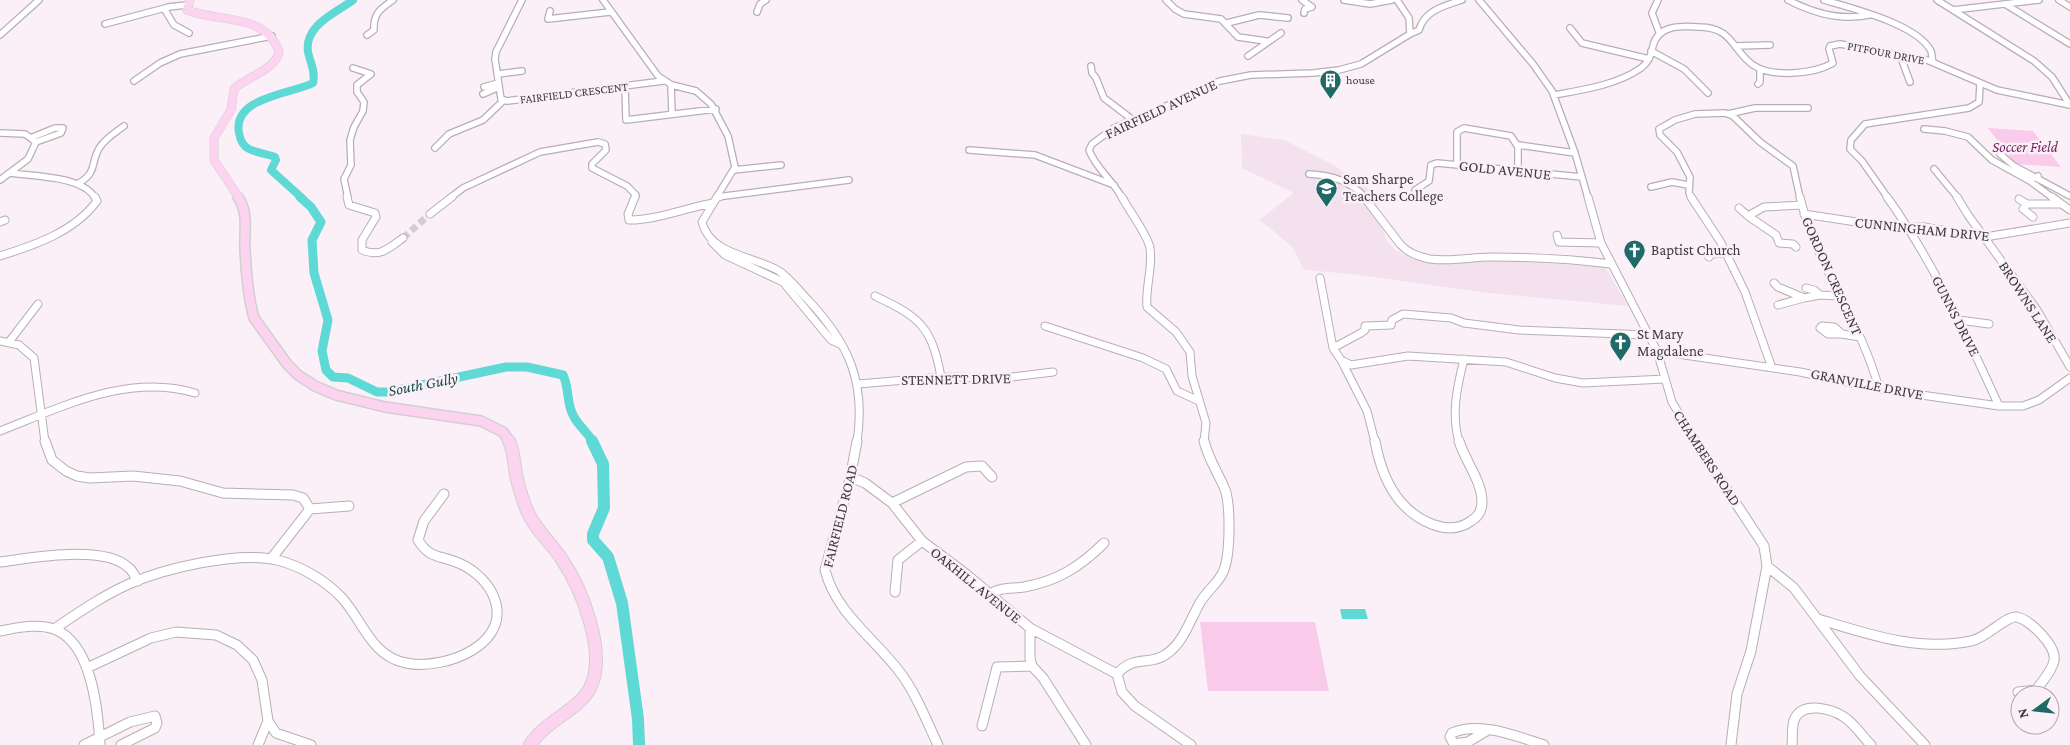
<svg xmlns="http://www.w3.org/2000/svg" width="2070" height="745" viewBox="0 0 2070 745" font-family="'Crimson Pro',serif">
  <style>
    .built { fill: #f3e1ed }
    .green { fill: #f9caea }
    .water { fill: #5ed9d5 }
    .lines { fill: none; stroke-linecap: round; stroke-linejoin: round }
    .river-far2 { stroke: #5ed9d5; stroke-width: 8 }
    .river-far1 { stroke: #5ed9d5; stroke-width: 9 }
    .river { stroke: #5ed9d5; stroke-width: 12 }
    .minor-tunnel { stroke: #d5ccd2; stroke-width: 7; stroke-dasharray: 7 4; stroke-linecap: butt }
    .minor-far2-casing { stroke: #b8aeb5; stroke-width: 8 }
    .minor-far1-casing { stroke: #b8aeb5; stroke-width: 9 }
    .minor-casing { stroke: #b8aeb5; stroke-width: 11 }
    .major-far2-casing { stroke: #d1d0d0; stroke-width: 9 }
    .major-far1-casing { stroke: #d1d0d0; stroke-width: 12 }
    .major-casing { stroke: #d1d0d0; stroke-width: 14 }
    .minor-far2 { stroke: #fff; stroke-width: 5.5 }
    .minor-far1 { stroke: #fff; stroke-width: 7 }
    .minor { stroke: #fff; stroke-width: 9 }
    .major-far2 { stroke: #fdd4f0; stroke-width: 8 }
    .major-far1 { stroke: #fdd4f0; stroke-width: 9 }
    .major { stroke: #fdd4f0; stroke-width: 12 }
    .labels { text-anchor: middle; dominant-baseline: central; stroke-width: 5; stroke-linejoin: round; paint-order: stroke }
    .far-street-label { font-size: 12px; fill: #3e3a3d; stroke: #fbf0f7 }
    .far-poi-label { font-size: 12px; fill: #3e3a3d; stroke: #fbf0f7; text-anchor: start }
    .street-label { font-size: 15px; fill: #3e3a3d; stroke: #fbf0f7 }
    .park-label { font-size: 15px; font-style: italic; fill: #731f60; stroke: #fbf0f7 }
    .poi-label { font-size: 15px; fill: #3e3a3d; stroke: #fbf0f7; text-anchor: start }
    .water-label { font-size: 16px; font-style: italic; fill: #164d4b; stroke: #fbf0f7 }
  </style>
  <rect width="100%" height="100%" fill="#fbf0f7"/>
  <path class="built" d="M1241,134L1284,140L1335,166L1373,192L1386,239L1395,250L1415,260L1440,264L1506,261L1605,267L1628,306L1488,293L1352,274L1304,270L1293,248L1270,228L1259,220L1294,193L1242,168Z"/>
  <path class="green" d="M1988,128L2033,131L2061,167L2015,164Z
    M1200,622H1315L1329,691H1208Z"/>
  <path class="water" d="M1340,609H1365L1368,619H1342Z"/>
  <g class="lines">
    <path class="river-far2" d="M302,198L271,170L276,160L275,157C267,154 257,153 249,149C243,146 240,139 239,133C232,97 292,94 313,83C316,72 310,62 308,52C304,25 336,13 353,0"/>
    <path class="river-far1" d="M300,197L311,207L321,222L312,240L314,273L328,320L322,351L326,370L333,377L348,378L377,392H389L506,367H527L563,375C570,390 566,404 574,417C579,426 588,433 593,442"/>
    <path class="river" d="M592,441L603,464L604,508L593,534V540L608,557L622,603L638,719L639,745"/>
    <path class="minor-tunnel" d="M403,238L430,214"/>
    <defs>
      <path id="minor-far2" d="M522,0L496,52L495,59L501,99L507,101L663,81
        M603,0L658,76L672,85L696,91L711,104L728,136L735,167L716,198
        M1166,0L1175,9L1184,14L1221,19L1238,37L1266,41
        M1302,0L1312,7L1305,9L1304,13
        M1344,0L1370,4L1392,0
        M1479,0L1533,64L1552,91L1575,153L1588,198
        M1658,0L1652,13L1659,32
        M1788,0C1813,13 1841,21 1869,15
        M1824,0C1851,8 1917,24 1931,51C1932,54 1932,59 1933,62
        M1937,0L2034,61L2052,77L2070,105
        M2059,0L2070,7
        M2005,4L2070,44
        M187,5L168,7L165,10L174,25L189,33
        M1953,10L2039,0
        M550,11L548,19L610,12
        M757,12L760,4L766,0
        M1227,23L1259,15L1288,18
        M105,24L165,8
        M1570,28L1582,43L1649,59
        M1410,34L1419,30C1425,10 1444,6 1462,0
        M0,35L39,0
        M367,35L374,30C373,14 380,9 393,0
        M1736,46L1770,45
        M1651,51L1684,69L1708,93
        M1900,55L1910,82
        M1248,56L1281,33
        M1091,66L1092,73L1096,78L1104,98L1133,120
        M498,74L522,71
        M134,81L160,63L180,54L272,36
        M1758,84L1760,82V69
        M671,85L672,114
        M484,87L498,83
        M625,87L626,120L716,109
        M483,94L499,87
        M1554,95C1582,90 1617,85 1641,68C1649,62 1651,55 1653,46C1658,24 1682,26 1700,27C1733,28 1731,49 1753,65C1772,78 1814,74 1833,63L1829,49L1830,46L1840,44L1927,60L1997,90L2070,105
        M1728,114L1755,108H1808
        M1924,129L1945,131L1968,137L1992,160L2030,181L2038,176
        M0,133L25,134L36,142L28,159L0,180
        M33,137L55,128H63L61,133L36,142
        M1519,145L1575,153
        M435,148L449,134L483,120L504,100
        M969,150L1035,155L1114,185
        M2000,154L2014,166L2070,196
        M1457,165V132L1464,128L1511,136L1518,147V171
        M1934,169L1958,198
        M734,170L781,165
        M9,173C33,176 83,176 95,198
        M1309,174C1332,175 1350,181 1366,198
        M2030,181L2053,198
        M79,183C98,172 90,162 100,147C106,138 116,132 124,126
        M1651,187L1672,182L1688,185
        M1415,190L1429,181L1431,165L1437,163L1582,177
        M717,197L849,180
        M348,198L344,179L351,165L350,140L354,127L363,111L364,102L357,92V85L371,74L353,68
        M450,198L463,188L540,152L598,142L605,144L606,150L592,164V168L627,186L636,195L635,198
        M1122,198C1113,180 1096,169 1089,150L1092,144L1114,128L1178,101L1206,86L1220,81L1251,75L1313,73L1339,70L1361,64L1410,34L1409,18L1397,0
        M1692,198L1689,193L1690,177L1677,152L1660,135L1659,129L1675,120L1695,114L1725,113L1733,116L1760,142L1793,166L1800,198
        M1888,198L1862,161L1850,149L1851,140L1865,124L1969,108L1979,102L1980,84"/>
      <path id="minor-far1" d="M347,197L349,205L375,213L376,217L362,240V250C380,258 389,248 403,238
        M635,197L628,214L629,220C658,220 685,208 713,203
        M717,197L702,222C710,255 754,256 779,271C791,279 799,291 809,301C849,344 866,382 857,442
        M717,197H719
        M1122,197C1129,211 1148,235 1150,248C1153,268 1145,288 1147,307L1176,332L1190,352L1192,376L1206,423L1204,442
        M1364,197L1400,244C1408,253 1419,257 1430,259C1451,262 1471,257 1492,257C1532,257 1572,259 1611,264
        M1588,197L1601,243L1657,351L1672,402L1696,442
        M1691,197L1720,241L1745,292L1772,368
        M1800,197C1816,265 1861,321 1879,389
        M1887,197C1933,261 1966,334 1999,406
        M1957,197L1968,215L2037,310L2070,367
        M2052,197L2070,210
        M2019,199L2027,204H2061
        M2027,204L2023,209L2033,217
        M1739,208L1748,216
        M430,214L452,197
        M1804,214L1889,227H1924L1985,237L2070,223
        M0,222L5,220
        M1557,235L1559,242L1601,243
        M712,242L725,255L783,282L831,340L842,345
        M1796,247L1793,244L1779,243L1776,235L1748,216L1764,207L1802,205
        M0,256C35,245 74,232 97,201L95,197
        M1709,257L1711,254L1726,253
        M1320,278L1333,348L1341,360L1351,365L1408,356L1506,362L1555,378L1583,383L1665,379
        M1774,283L1778,287L1804,298L1820,295
        M1806,288L1814,290L1820,295L1839,296
        M875,296C920,317 932,327 941,377
        M1778,305L1804,298
        M1959,320L1989,324
        M1045,326L1143,358L1166,369L1177,391L1199,401
        M1822,326L1834,327L1842,334H1828L1820,328Z
        M1842,334L1860,337
        M0,341L19,345L34,358L45,442
        M9,342L38,304
        M1333,348L1361,333L1365,330V326L1391,325L1392,320L1403,314L1451,318L1464,323L1519,330L1650,335
        M1657,351L1800,372L1879,389L1999,406H2023L2039,400L2070,378
        M1341,360L1367,411L1375,442
        M858,384L941,377L1004,378L1053,372
        M0,431C62,407 128,373 195,393
        M1459,442C1451,414 1457,387 1464,359"/>
      <path id="minor" d="M45,441L52,460L66,471L77,476L90,478L133,476L180,481L223,493L293,495L303,498L310,509L271,559
        M857,441L850,479L825,570C836,613 873,637 899,671C916,693 926,720 938,745
        M1375,441C1379,463 1386,484 1400,501C1416,520 1448,538 1471,521C1478,517 1482,510 1482,502C1482,481 1465,461 1459,441
        M1695,441L1764,546L1767,566L1751,651L1737,694L1731,745
        M851,477L865,483L892,503L922,541L966,574L1030,628L1117,674
        M892,503L966,467L982,466L992,477
        M310,509L349,506
        M0,562C32,558 104,544 129,568C133,571 135,577 138,581
        M1767,566L1794,588L1860,676L1925,745
        M895,592L898,560L922,541
        M990,594C1001,587 1011,589 1024,587C1057,581 1080,567 1104,543
        M1818,619C1868,634 1918,652 1971,641C1987,638 2006,615 2017,617C2030,620 2057,646 2054,661C2052,671 2042,682 2036,690L2018,692
        M1030,628V658L1032,666L1043,678L1086,745
        M54,629C78,613 102,596 129,584C165,568 238,551 277,560C301,566 325,580 342,598C363,621 371,656 406,663C445,671 517,643 492,593C485,579 470,567 456,562C438,555 429,558 418,540L424,521L444,494
        M0,631C17,628 37,623 54,629C92,643 98,710 100,745
        M87,668L151,638L176,632L216,635L237,645L253,660L262,680L268,721L258,745
        M268,721L276,733L311,745
        M982,726L997,667L1032,666
        M1488,730L1468,742L1454,744L1450,737L1452,733C1480,721 1516,736 1544,745
        M84,745L130,722L155,716L157,723L155,728L121,745
        M1191,745L1135,706L1122,692L1117,674C1135,654 1149,666 1165,655C1184,643 1190,619 1201,601C1207,591 1217,584 1222,574C1231,559 1231,502 1224,487C1217,471 1208,458 1204,441
        M1792,745C1793,737 1791,726 1795,718C1804,701 1832,709 1844,717C1855,724 1862,736 1871,745"/>
      <path id="major-far2" d="M190,0L187,10C218,23 264,12 279,51C277,69 246,77 234,89L231,110L214,138V160L239,198"/>
      <path id="major-far1" d="M238,197C249,214 244,230 245,249C246,271 248,297 254,318L287,364L298,375L315,386L336,395L385,407L481,421L503,432L510,442"/>
      <path id="major" d="M509,441C514,452 514,463 516,475C519,488 523,502 529,515C537,531 551,543 561,558C581,587 608,653 590,688C578,711 546,720 530,745"/>
    </defs>
    <use href="#minor-far2" class="minor-far2-casing"/>
    <use href="#minor-far1" class="minor-far1-casing"/>
    <use href="#minor" class="minor-casing"/>
    <use href="#major-far2" class="major-far2-casing"/>
    <use href="#major-far1" class="major-far1-casing"/>
    <use href="#major" class="major-casing"/>
    <use href="#minor-far2" class="minor-far2"/>
    <use href="#minor-far1" class="minor-far1"/>
    <use href="#minor" class="minor"/>
    <use href="#major-far2" class="major-far2"/>
    <use href="#major-far1" class="major-far1"/>
    <use href="#major" class="major"/>
  </g>
  <defs>
    <symbol id="building-pin" viewBox="-11 -11 22 30"><path d="M0 17L-7.5 6A9.5 9.5 0 1 1 7.5 6Z" fill="#1e6a68" stroke="#fbf0f7"/><path d="M-4-6H4V6H1V3H-1V6H-4ZM-2.5-4.3h1.7v1.8h-1.7ZM.8-4.3h1.7v1.8H.8ZM-2.5-1h1.7V.8h-1.7ZM.8-1h1.7V.8H.8Z" fill="#fff"/></symbol>
    <symbol id="university-pin" viewBox="-11 -11 22 30"><path d="M0 17L-7.5 6A9.5 9.5 0 1 1 7.5 6Z" fill="#1e6a68" stroke="#fbf0f7"/><path d="M0-5L7-2L0 1L-7-2ZM-4 1L0 2.5L4 1V4Q0 6-4 4Z" fill="#fff"/></symbol>
    <symbol id="church-pin" viewBox="-11 -11 22 30"><path d="M0 17L-7.5 6A9.5 9.5 0 1 1 7.5 6Z" fill="#1e6a68" stroke="#fbf0f7"/><path d="M-1.2-6h2.4v3.5h3.3v2.4h-3.3V6h-2.4V-.1h-3.3v-2.4h3.3Z" fill="#fff"/></symbol>
  </defs>
  <g fill-rule="evenodd">
    <use href="#building-pin" x="1318" y="68" width="25" height="34"/>
    <use href="#university-pin" x="1314" y="176" width="25" height="34"/>
    <use href="#church-pin" x="1622" y="238" width="25" height="34"/>
    <use href="#church-pin" x="1608" y="330" width="25" height="34"/>
  </g>
  <g class="labels">
    <g class="far-street-label">
      <text transform="translate(1886 53) rotate(11)">PITFOUR DRIVE</text>
      <text transform="translate(574 93) rotate(-7)">FAIRFIELD CRESCENT</text>
    </g>
    <g class="far-poi-label">
      <text x="1346" y="80">house</text>
    </g>
    <g class="street-label">
      <text transform="translate(1161 109) rotate(-25)">FAIRFIELD AVENUE</text>
      <text transform="translate(1505 170) rotate(6)">GOLD AVENUE</text>
      <text transform="translate(1922 229) rotate(6)">CUNNINGHAM DRIVE</text>
      <text transform="translate(1832 276) rotate(66)">GORDON CRESCENT</text>
      <text transform="translate(2028 302) rotate(57)">BROWNS LANE</text>
      <text transform="translate(1956 316) rotate(63)">GUNNS DRIVE</text>
      <text transform="translate(956 379) rotate(-1)">STENNETT DRIVE</text>
      <text transform="translate(1867 384) rotate(11)">GRANVILLE DRIVE</text>
      <text transform="translate(1707 458) rotate(57)">CHAMBERS ROAD</text>
      <text transform="translate(840 516) rotate(-76)">FAIRFIELD ROAD</text>
      <text transform="translate(976 585) rotate(39)">OAKHILL AVENUE</text>
    </g>
    <g class="park-label">
      <text x="2025" y="147">Soccer Field</text>
    </g>
    <g class="poi-label">
      <text x="1343" y="179">Sam Sharpe<tspan x="1343" dy="17">Teachers College</tspan></text>
      <text x="1651" y="250">Baptist Church</text>
      <text x="1637" y="334">St Mary<tspan x="1637" dy="17">Magdalene</tspan></text>
    </g>
    <g class="water-label">
      <text transform="translate(423 384) rotate(-11)">South Gully</text>
    </g>
  </g>
  <g transform="translate(2035 710) rotate(255)"><circle r="24" fill="#fbf0f7" stroke="#afa7ad"/>
  <path d="M0-4L9 19L0 12L-9 19Z" fill="#1e6a68"/>
  <text y="-8" font-size="14" font-weight="bold" text-anchor="middle" fill="#3e3a3d">N</text>
  </g>
</svg>
